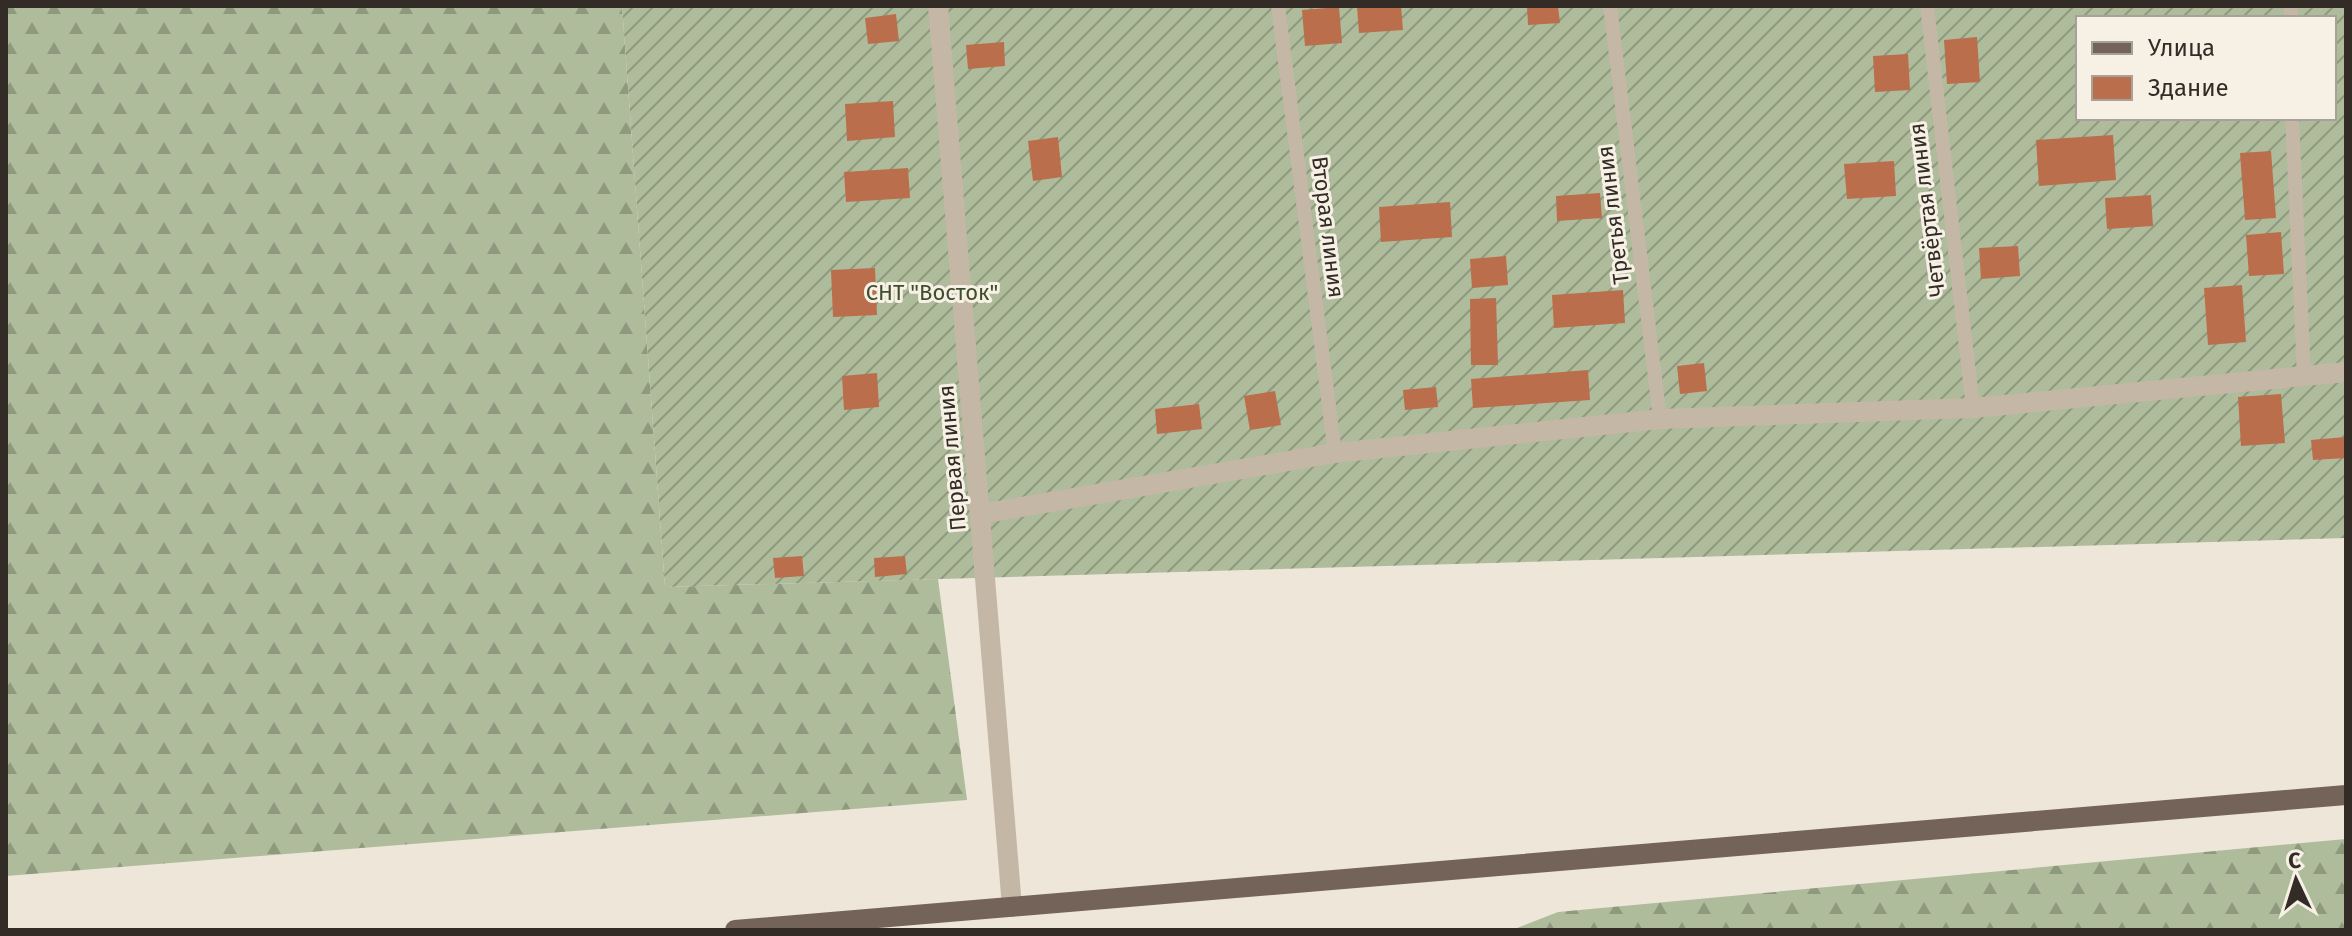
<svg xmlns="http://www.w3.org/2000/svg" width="2352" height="936" viewBox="0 0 2352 936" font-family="'Fira Sans',sans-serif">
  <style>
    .forest { fill: url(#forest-firs) }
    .garden { fill: url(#garden-furrows); fill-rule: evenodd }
    .building { fill: #bb6e4b }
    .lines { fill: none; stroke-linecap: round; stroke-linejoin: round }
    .lane { stroke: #c5b7a6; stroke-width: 14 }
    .street { stroke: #c5b7a6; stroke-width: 20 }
    .primary { stroke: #736359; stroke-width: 20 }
    .labels { text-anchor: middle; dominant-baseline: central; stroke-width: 6; stroke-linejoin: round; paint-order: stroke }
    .street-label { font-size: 22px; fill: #322b26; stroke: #f7f0e5 }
    .park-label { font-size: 22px; fill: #3f4e2c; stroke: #f7f0e5 }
  </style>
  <defs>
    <pattern id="forest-firs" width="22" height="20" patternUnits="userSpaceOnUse" patternTransform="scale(2)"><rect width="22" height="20" fill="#aebc9b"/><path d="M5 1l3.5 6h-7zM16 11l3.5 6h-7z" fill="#8e997e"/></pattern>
    <pattern id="garden-furrows" width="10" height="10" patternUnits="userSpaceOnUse" patternTransform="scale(2)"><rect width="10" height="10" fill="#aebc9b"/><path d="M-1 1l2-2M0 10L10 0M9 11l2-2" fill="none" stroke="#8e997e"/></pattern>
  </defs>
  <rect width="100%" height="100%" fill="#eee6d9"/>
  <path class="forest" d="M6,6H622L665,587L938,579L967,800L6,876Z
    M2346,839V930H1512L1558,912Z"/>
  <path class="garden" d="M622,6H2346V538L665,587ZM2078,18H2334V118H2078Z"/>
  <path class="building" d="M1401,6L1403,30L1359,33L1357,7Z
    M1527,6H1558L1560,23L1528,25Z
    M1339,7L1342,43L1305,46L1302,10Z
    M896,14L899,41L868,44L865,18Z
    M1977,37L1980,82L1947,84L1944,40Z
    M1004,42L1005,66L968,69L966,45Z
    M1908,54L1910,90L1875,92L1873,56Z
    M893,101L895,137L847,141L845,104Z
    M2113,135L2116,180L2039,186L2036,140Z
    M1058,137L1062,177L1033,181L1028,141Z
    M2271,151L2276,218L2245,220L2240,153Z
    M1894,161L1896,196L1847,199L1844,164Z
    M908,168L910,198L846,202L844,172Z
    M1600,193L1602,218L1557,221L1556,196Z
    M2151,195L2153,226L2107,229L2105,198Z
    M1450,202L1452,237L1381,242L1379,207Z
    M2281,232L2284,274L2249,276L2246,235Z
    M2018,246L2020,276L1981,279L1979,248Z
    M1506,256L1508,285L1472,288L1470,259Z
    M875,268L877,315L833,317L831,270Z
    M2242,285L2246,342L2208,345L2204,288Z
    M1623,290L1625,323L1554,328L1552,295Z
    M1496,298L1498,365H1471L1470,299Z
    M1704,363L1707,391L1680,394L1677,366Z
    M1588,370L1590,400L1473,408L1471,379Z
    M877,373L879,407L844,410L842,376Z
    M1436,387L1438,407L1405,410L1403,390Z
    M1275,391L1281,425L1250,430L1244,396Z
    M2281,394L2285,443L2241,446L2238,397Z
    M1199,404L1202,429L1157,434L1155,409Z
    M2346,437V458L2313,460L2311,440Z
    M802,556L804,576L775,578L773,558Z
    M905,556L907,574L875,577L874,558Z"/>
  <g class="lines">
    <path class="lane" d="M1278,6L1335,453
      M1610,6L1660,419
      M1927,6L1973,408
      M2291,6V18
      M2292,118L2304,375"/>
    <path class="street" d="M938,6L1012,907
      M981,514L1335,453L1660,419L1973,408L2346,372"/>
    <path class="primary" d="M735,930L2346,795"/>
  </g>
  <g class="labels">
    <g class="street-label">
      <text transform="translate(1927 210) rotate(-97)">Четвёртая линия</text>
      <text transform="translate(1613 215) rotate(-97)">Третья линия</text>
      <text transform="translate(1328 227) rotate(83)">Вторая линия</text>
      <text transform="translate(952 458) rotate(-95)">Первая линия</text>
    </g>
    <g class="park-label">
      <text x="932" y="292">СНТ "Восток"</text>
    </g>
  </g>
  <rect width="2352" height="936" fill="none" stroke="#322b26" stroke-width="16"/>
  <rect x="2076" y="16" width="260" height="104" fill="#f7f0e5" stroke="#a8a199" stroke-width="2"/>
  <rect x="2092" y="42" width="40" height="12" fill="#736359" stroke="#a8a199" stroke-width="2"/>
  <text x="2148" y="56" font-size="24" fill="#322b26">Улица</text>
  <rect x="2092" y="76" width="40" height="24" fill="#bb6e4b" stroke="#a8a199" stroke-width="2"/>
  <text x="2148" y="96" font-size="24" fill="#322b26">Здание</text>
  <g transform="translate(2296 880) rotate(356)" stroke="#f7f0e5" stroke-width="6" paint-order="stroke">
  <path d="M0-6L14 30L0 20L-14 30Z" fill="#322b26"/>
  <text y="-12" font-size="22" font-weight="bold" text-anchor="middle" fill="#322b26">С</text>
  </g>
</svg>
